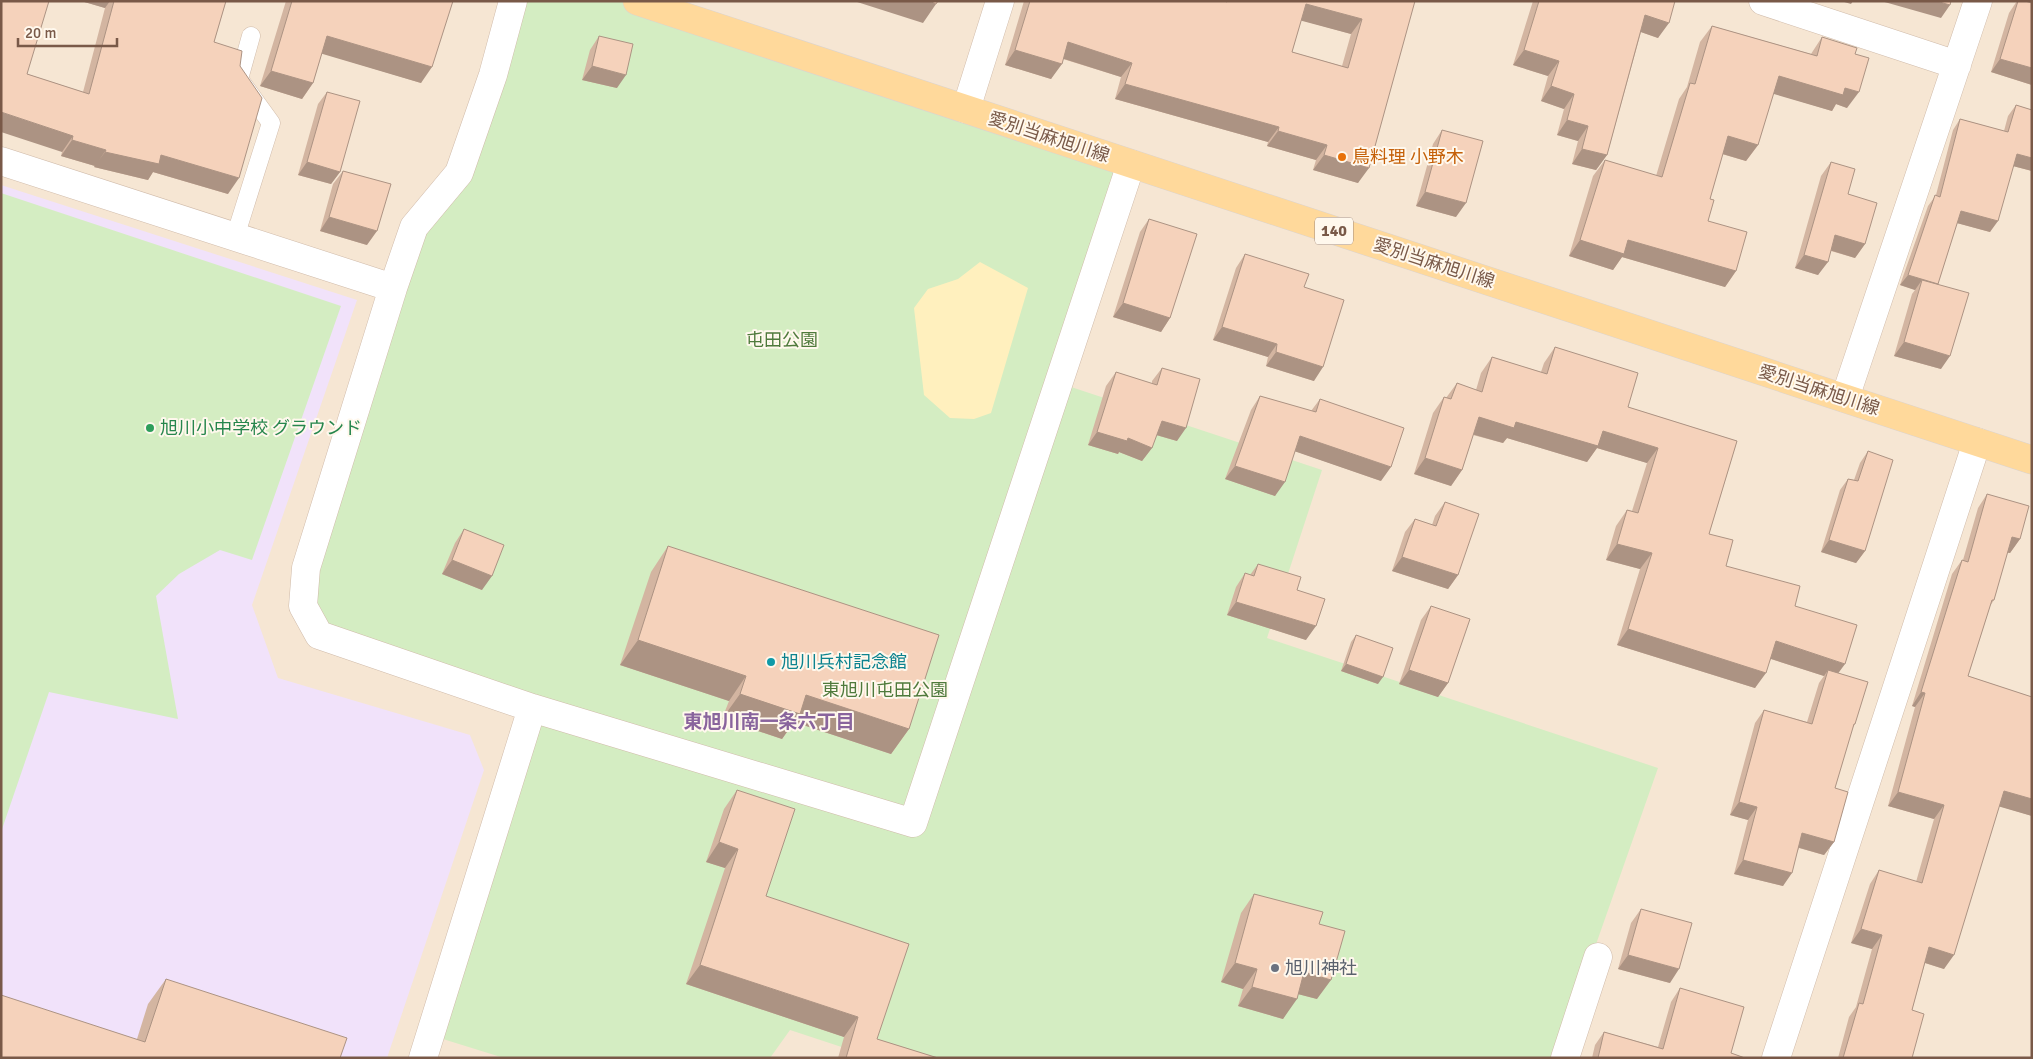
<svg xmlns="http://www.w3.org/2000/svg" width="2033" height="1059" viewBox="0 0 2033 1059" font-family="Signika,'Noto Sans JP',sans-serif">
  <style>
    .residential { fill: #f6e6d3 }
    .education { fill: #f1e2fa }
    .green { fill: #d4edc2 }
    .sand { fill: #fff0be }
    .lines { fill: none; stroke-linecap: round; stroke-linejoin: round }
    .service-casing { stroke: #d0bbaa; stroke-width: 19 }
    .minor-casing { stroke: #d0bbaa; stroke-width: 29 }
    .primary-casing { stroke: #dcd4cf; stroke-width: 29 }
    .service { stroke: #fff; stroke-width: 18 }
    .minor { stroke: #fff; stroke-width: 28 }
    .primary { stroke: #ffd99b; stroke-width: 28 }
    .wall { fill: #d3b5a1; fill-rule: evenodd }
    .shaded-wall { fill: #ac9383 }
    .building { fill: #f5d2bb; stroke: #ac9383; fill-rule: evenodd }
    .food-dot { fill: #e8710a; stroke: #fff8ed; stroke-width: 2 }
    .leisure-dot { fill: #2e9e5b; stroke: #fff8ed; stroke-width: 2 }
    .culture-dot { fill: #0f9aa8; stroke: #fff8ed; stroke-width: 2 }
    .worship-dot { fill: #6b7280; stroke: #fff8ed; stroke-width: 2 }
    .labels { text-anchor: middle; dominant-baseline: central; stroke-width: 4; stroke-linejoin: round; paint-order: stroke }
    .shield { fill: #fff8ed; stroke: #a1897a; stroke-width: 1 }
    .shield-label { font-size: 16px; font-weight: bold; fill: #795948 }
    .street-label { font-size: 18px; fill: #795948; stroke: #fff8ed }
    .food-label { font-size: 18px; fill: #c56008; stroke: #fff8ed; text-anchor: start }
    .park-label { font-size: 18px; fill: #4f7a3c; stroke: #fff8ed }
    .leisure-label { font-size: 18px; fill: #27864d; stroke: #fff8ed; text-anchor: start }
    .culture-label { font-size: 18px; fill: #0d838f; stroke: #fff8ed; text-anchor: start }
    .worship-label { font-size: 18px; fill: #5b616d; stroke: #fff8ed; text-anchor: start }
    .neighbourhood-label { font-size: 19px; font-weight: bold; fill: #89649d; stroke: #fff8ed }
  </style>
  <rect width="100%" height="100%" fill="#fef4e5"/>
  <path class="residential" d="M1,1H2032V1058H1Z"/>
  <path class="education" d="M1,185L357,300L252,605L278,678L470,735L484,770L387,1058H1Z"/>
  <path class="green" d="M513,1H637L1131,164L1059,383L1322,470L1267,638L1658,768L1556,1058H875L790,1030L770,1058H504L430,1035L532,708L319,635L306,568L414,227L459,173Z
    M1,193L341,306L252,560L220,550L179,574L156,596L178,719L49,692L1,832Z"/>
  <path class="sand" d="M980,262L1028,288L991,413L974,419L950,418L924,395L914,308L928,289L958,279Z"/>
  <g class="lines">
    <defs>
      <path id="service" d="M235,237L271,123L239,79L251,36"/>
      <path id="minor" d="M513,1L493,75L459,173L414,227L393,288L306,568L303,606L319,635L532,708L913,823L1131,164
        M1763,1L1957,65
        M966,109L1000,1
        M1,161L393,288
        M1845,398L1978,1
        M423,1058L532,708
        M1565,1058L1598,957
        M1776,1058L1977,442"/>
      <path id="primary" d="M637,1L2032,460"/>
    </defs>
    <use href="#service" class="service-casing"/>
    <use href="#minor" class="minor-casing"/>
    <use href="#primary" class="primary-casing"/>
    <use href="#service" class="service"/>
    <use href="#minor" class="minor"/>
    <use href="#primary" class="primary"/>
  </g>
  <path class="wall" d="M81,1H226L214,42L240,66L228,194L153,172L148,180L94,167L95,166L61,156L62,152L27,74L83,92L105,8Z
    M286,1H453L421,83L322,53L313,83L302,99L260,86Z
    M1024,1H1415L1358,183L1313,170L1316,160L1267,146L1268,142L1115,99L1121,77L1063,59L1051,79L1005,65ZM1301,20L1351,34L1342,66L1292,52Z
    M1533,1H1675L1658,38L1641,32L1607,155L1596,170L1572,164L1578,141L1557,135L1564,109L1541,101L1548,76L1513,65Z
    M2017,1H2025L2032,85L1991,72L2009,13Z
    M1712,26L1811,54L1822,37L1855,54L1847,108L1836,104L1832,111L1773,93L1758,145L1746,161L1722,154L1710,199L1708,221L1736,271L1725,287L1622,257L1613,270L1569,256L1593,176L1605,160L1656,176L1679,99L1687,87L1700,42Z
    M599,36L617,88L582,80L590,50Z
    M327,92L340,172L331,184L298,175L318,104Z
    M2016,105L2032,110V171L2013,166L1990,232L1957,223L1938,284L1941,369L1894,356L1912,294L1915,290L1900,285L1928,206L1936,195L1953,130L1960,119L2004,131L2008,116Z
    M1442,130L1456,217L1416,206L1433,144Z
    M1831,162L1848,194L1865,244L1855,258L1831,251L1818,275L1795,268L1821,176Z
    M343,171L367,245L320,231L333,184Z
    M1149,219L1170,318L1161,332L1113,317L1140,232Z
    M1245,254L1304,287L1314,381L1266,366L1268,357L1213,340L1236,268Z
    M1555,347L1628,407L1737,441L1709,534L1726,566L1795,606L1838,673L1855,724L1852,729L1835,788L1834,842L1824,855L1799,848L1783,886L1734,874L1748,820L1730,815L1755,723L1764,710L1807,722L1819,683L1824,676L1771,659L1755,688L1617,645L1640,569L1606,560L1616,526L1627,510L1632,511L1647,463L1597,448L1587,462L1507,438L1503,443L1473,435L1462,470L1451,486L1414,474L1433,413L1444,397L1446,398L1457,383L1476,390L1481,373L1492,357L1541,372L1544,363Z
    M1162,368L1177,441L1156,435L1152,448L1142,461L1119,452L1118,454L1088,445L1106,386L1116,372L1152,384V381Z
    M1260,396L1311,411L1320,399L1381,481L1295,451L1275,496L1225,479L1251,410Z
    M1868,451L1865,551L1856,563L1821,552L1840,490L1848,479L1854,480L1860,463Z
    M1987,494L2020,539L2010,553H2007L1994,600L1990,606L1968,676L2032,697V816L1999,806L1944,969L1925,963L1912,1010V1058H1838L1849,1017L1856,1007L1872,949L1851,943L1870,884L1879,870L1916,882L1934,819L1888,806L1915,707L1912,706L1952,574L1962,560H1963L1978,508Z
    M1445,502L1458,575L1448,589L1392,571L1405,532L1415,519L1432,525L1435,516Z
    M464,529L482,590L442,574L455,543Z
    M668,546L909,729L891,754L794,722L782,739L722,719L729,701L620,665L651,572Z
    M1258,564L1297,590L1306,640L1227,615L1236,587L1245,573L1250,575Z
    M1431,606L1448,683L1438,697L1399,684L1421,620Z
    M1356,635L1378,684L1341,671L1351,642Z
    M737,790L766,896L877,1039L938,1058H838L844,1037L686,984L725,868L706,862L724,809Z
    M1254,894L1319,924L1317,999L1298,994L1283,1019L1238,1006L1243,989L1221,982L1241,913Z
    M1641,909L1670,983L1618,969L1631,923Z
    M166,979L340,1058H1L137,1039L148,1004Z
    M1680,988L1731,1053L1745,1058H1592L1595,1045L1604,1032L1658,1047L1671,1002Z"/>
  <path class="shaded-wall" d="M81,1H110L105,8Z
    M854,1H929L936,4L923,23Z
    M1841,1H1853L1851,4Z
    M1881,1H1936L1950,5L1941,18Z
    M1306,4L1362,19L1351,34L1295,19Z
    M1645,15L1669,23L1658,38L1635,30Z
    M327,36L432,67L421,83L316,52Z
    M1068,42L1132,63L1121,77L1058,57Z
    M1015,50L1062,64L1051,79L1005,65Z
    M1524,50L1559,61L1548,76L1513,65Z
    M2000,59L2032,68V85L1991,72Z
    M592,66L626,75L617,88L582,80Z
    M271,71L313,83L302,99L260,86Z
    M1779,76L1845,88L1859,92L1847,108L1836,104L1832,111L1767,92Z
    M1125,84L1279,127L1268,142L1115,99Z
    M1551,86L1574,94L1564,109L1541,101Z
    M1,112L73,136L62,152L1,132Z
    M1567,120L1588,126L1578,141L1557,135Z
    M1278,131L1327,145L1316,160L1267,146Z
    M1728,136L1758,145L1746,161L1716,152Z
    M72,140L106,150L95,166L61,156Z
    M1582,149L1607,155L1596,170L1572,164Z
    M105,152L161,155L239,178L228,194L153,172L148,180L94,167Z
    M2017,154L2032,158V171L2009,165Z
    M1324,155L1369,168L1358,183L1313,170Z
    M307,162L340,172L331,184L298,175Z
    M1425,192L1466,203L1456,217L1416,206Z
    M1961,211L1998,221L1990,232L1953,222Z
    M329,217L377,231L367,245L320,231Z
    M1835,235L1865,244L1855,258L1826,249Z
    M1580,240H1628L1736,271L1725,287L1622,257L1613,270L1569,256Z
    M1804,255L1828,262L1818,275L1795,268Z
    M1908,275L1938,284L1922,280L1915,290L1900,285Z
    M1123,303L1170,318L1161,332L1113,317Z
    M1222,327L1277,344L1268,357L1213,340Z
    M1904,342L1950,356L1941,369L1894,356Z
    M1276,352L1323,367L1314,381L1266,366Z
    M1479,417L1603,431L1658,448L1647,463L1597,448L1587,462L1507,438L1503,443L1468,433Z
    M1162,421L1186,428L1177,441L1153,434Z
    M1097,432L1128,438L1152,448L1142,461L1119,452L1118,454L1088,445Z
    M1300,436L1391,467L1381,481L1291,450Z
    M1425,458L1462,470L1451,486L1414,474Z
    M1235,466L1285,482L1275,496L1225,479Z
    M2012,537L2020,539L2010,553L2002,551Z
    M1829,540L1865,551L1856,563L1821,552Z
    M1617,544L1652,553L1640,569L1606,560Z
    M1402,557L1458,575L1448,589L1392,571Z
    M452,560L492,576L482,590L442,574Z
    M1236,602L1316,626L1306,640L1227,615Z
    M1628,629L1766,673L1755,688L1617,645Z
    M638,640L746,676L729,701L620,665Z
    M1776,641L1845,664L1834,679L1828,670L1824,676L1765,657Z
    M1346,664L1383,677L1378,684L1341,671Z
    M1409,670L1448,683L1438,697L1399,684Z
    M1921,692L1925,693L1915,707L1912,706Z
    M740,694L806,695L909,729L891,754L794,722L782,739L722,719Z
    M2004,791L2032,799V816L1994,805Z
    M1898,792L1944,805L1934,819L1888,806Z
    M1739,802L1757,807L1748,820L1730,815Z
    M1802,833L1834,842L1824,855L1793,846Z
    M719,842L738,849L725,868L706,862Z
    M1743,860L1792,873L1783,886L1734,874Z
    M1861,929L1882,935L1872,949L1851,943Z
    M1929,947L1954,955L1944,969L1919,961Z
    M1628,955L1679,969L1670,983L1618,969Z
    M1235,963L1257,969L1243,989L1221,982Z
    M700,965L858,1017L844,1037L686,984Z
    M1304,972L1331,980L1317,999L1290,992Z
    M1252,987L1297,999L1283,1019L1238,1006Z"/>
  <path class="building" d="M1,1H49L27,74L89,94L114,1H226L214,42L242,51L240,66L262,98L239,178L161,155L159,164L105,152L106,150L72,140L73,136L1,112Z
    M292,1H453L432,67L327,36L313,83L271,71Z
    M929,1H938L936,4Z
    M1030,1H1225L1227,2L1228,1H1415L1369,168L1324,155L1327,145L1278,131L1279,127L1125,84L1132,63L1068,42L1062,64L1015,50ZM1306,4L1362,19L1348,68L1292,52Z
    M1539,1H1675L1669,23L1645,15L1607,155L1582,149L1588,126L1567,120L1574,94L1551,86L1559,61L1524,50Z
    M1936,1H1951L1950,5Z
    M2018,1H2025L2032,3V68L2000,59Z
    M1712,26L1817,56L1822,37L1857,48L1855,54L1869,58L1859,92L1845,88L1843,95L1779,76L1758,145L1728,136L1710,199L1714,200L1708,221L1747,232L1736,271L1628,240L1624,254L1580,240L1605,160L1662,177L1690,83L1695,84Z
    M599,36L633,44L626,75L592,66Z
    M327,92L360,101L340,172L307,162Z
    M2016,105L2032,110V158L2017,154L1998,221L1961,211L1938,284L1908,275L1935,195L1940,197L1960,119L2008,132Z
    M1442,130L1483,141L1466,203L1425,192Z
    M1831,162L1855,169L1848,194L1877,203L1865,244L1835,235L1828,262L1804,255Z
    M343,171L391,184L377,231L329,217Z
    M1149,219L1197,234L1170,318L1123,303Z
    M1245,254L1309,274L1304,287L1344,300L1323,367L1276,352L1277,344L1222,327Z
    M1922,280L1969,293L1950,356L1904,342Z
    M1555,347L1638,373L1628,407L1737,441L1709,534L1733,540L1726,566L1800,586L1795,606L1857,625L1845,664L1776,641L1766,673L1628,629L1652,553L1617,544L1627,510L1638,513L1658,448L1603,431L1598,446L1516,422L1514,428L1479,417L1462,470L1425,458L1444,397L1451,399L1457,383L1482,392L1492,357L1547,374Z
    M1162,368L1200,379L1186,428L1162,421L1152,448L1128,438L1127,441L1097,432L1116,372L1157,385Z
    M1260,396L1316,412L1320,399L1404,428L1391,467L1300,436L1285,482L1235,466Z
    M1868,451L1893,460L1865,551L1829,540L1848,479L1858,481Z
    M1987,494L2029,506L2020,539L2012,537L1994,600H1992L1968,676L2032,697V799L2004,791L1954,955L1929,947L1912,1010L1924,1014L1912,1058H1843L1859,1003L1863,1004L1882,935L1861,929L1879,870L1922,883L1944,805L1898,792L1925,693L1921,692L1962,560L1968,562Z
    M1445,502L1479,514L1458,575L1402,557L1415,519L1436,526Z
    M464,529L504,545L492,576L452,560Z
    M668,546L939,635L909,729L806,695L800,714L740,694L746,676L638,640Z
    M1258,564L1301,577L1297,590L1325,599L1316,626L1236,602L1245,573L1254,576Z
    M1431,606L1470,619L1448,683L1409,670Z
    M1356,635L1393,648L1383,677L1346,664Z
    M1828,670L1868,682L1855,724H1854L1835,788L1848,792L1834,842L1802,833L1792,873L1743,860L1757,807L1739,802L1764,710L1812,724Z
    M737,790L795,809L766,896L909,944L877,1039L938,1058H846L858,1017L700,965L738,849L719,842Z
    M1254,894L1323,912L1319,924L1345,931L1331,980L1304,972L1297,999L1252,987L1257,969L1235,963Z
    M1641,909L1692,923L1679,969L1628,955Z
    M166,979L347,1038L340,1058H1V995L145,1042Z
    M1680,988L1744,1007L1731,1053L1745,1058H1598L1604,1032L1663,1049Z"/>
  <circle class="food-dot" cx="1342" cy="157" r="5"/>
  <circle class="leisure-dot" cx="150" cy="428" r="5"/>
  <circle class="culture-dot" cx="771" cy="662" r="5"/>
  <circle class="worship-dot" cx="1275" cy="968" r="5"/>
  <g class="labels">
    <rect class="shield" x="1315" y="217.5" width="38" height="27" rx="4"/>
    <g class="shield-label">
      <text x="1334" y="231">140</text>
    </g>
    <g class="street-label">
      <text transform="translate(1049 137) rotate(18)">愛別当麻旭川線</text>
      <text transform="translate(1434 263) rotate(18)">愛別当麻旭川線</text>
      <text transform="translate(1819 390) rotate(18)">愛別当麻旭川線</text>
    </g>
    <g class="food-label">
      <text x="1352" y="157">鳥料理 小野木</text>
    </g>
    <g class="park-label">
      <text x="782" y="340">屯田公園</text>
      <text x="885" y="690">東旭川屯田公園</text>
    </g>
    <g class="leisure-label">
      <text x="160" y="428">旭川小中学校 グラウンド</text>
    </g>
    <g class="culture-label">
      <text x="781" y="662">旭川兵村記念館</text>
    </g>
    <g class="worship-label">
      <text x="1285" y="968">旭川神社</text>
    </g>
    <g class="neighbourhood-label">
      <text x="769" y="722">東旭川南一条六丁目</text>
    </g>
  </g>
  <rect width="2033" height="1059" fill="none" stroke="#795948" stroke-width="5"/>
  <path d="M18 38v8h99v-8" fill="none" stroke="#795948" stroke-width="2.5"/>
  <text x="25" y="38" font-size="15" fill="#795948" stroke="#fff8ed" stroke-width="4" paint-order="stroke">20 m</text>
</svg>
